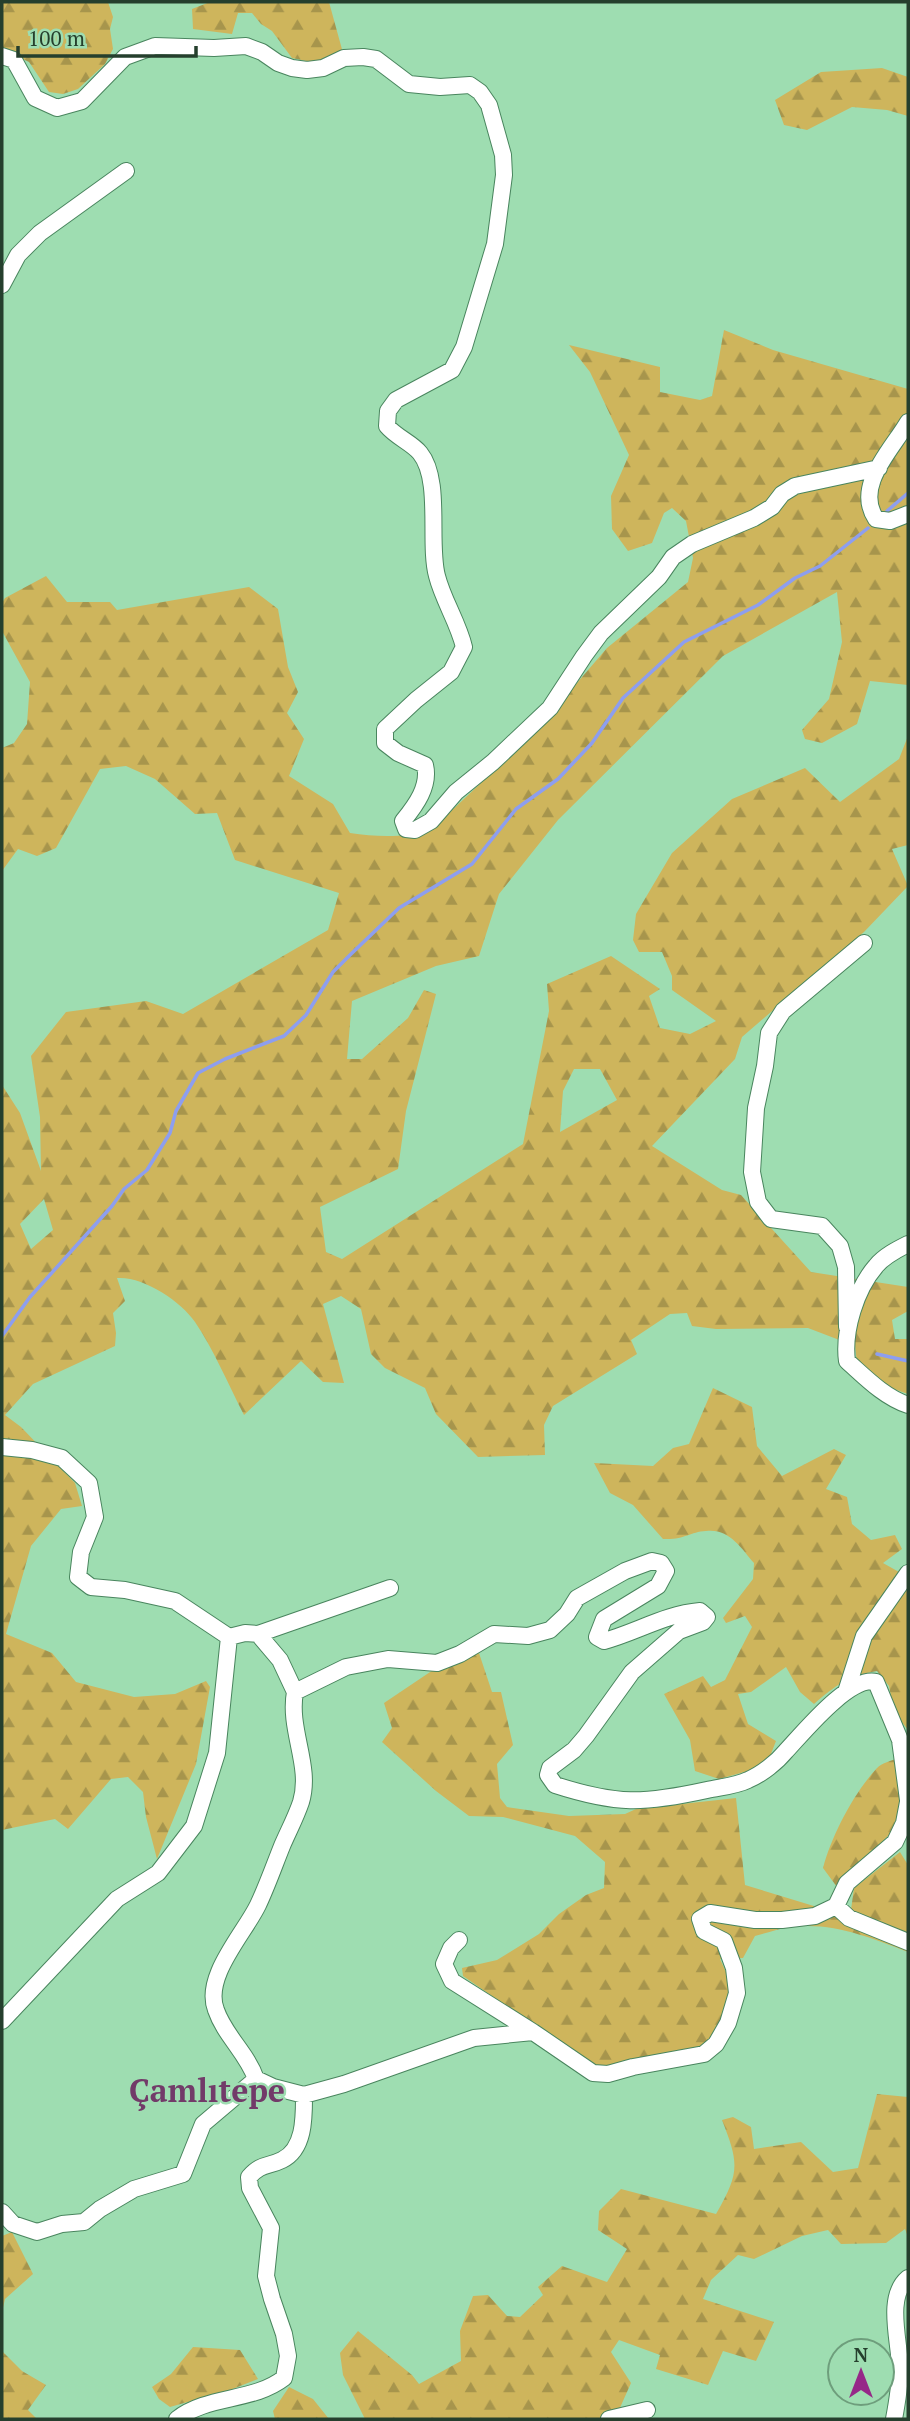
<svg xmlns="http://www.w3.org/2000/svg" width="910" height="2421" viewBox="0 0 910 2421" font-family="'PT Serif',serif">
  <style>
    .forest { fill: url(#forest-firs); fill-rule: evenodd }
    .lines { fill: none; stroke-linecap: round; stroke-linejoin: round }
    .stream { stroke: #8d9eef; stroke-width: 3.5 }
    .minor-casing { stroke: #49855e; stroke-width: 18 }
    .minor { stroke: #fff; stroke-width: 16 }
    .labels { text-anchor: middle; dominant-baseline: central; stroke-width: 5; stroke-linejoin: round; paint-order: stroke }
    .district-label { font-size: 32px; font-weight: bold; fill: #723b69; stroke: #9eddb1 }
  </style>
  <defs>
    <pattern id="forest-firs" width="22" height="20" patternUnits="userSpaceOnUse" patternTransform="scale(1.75)"><rect width="22" height="20" fill="#ceb55c"/><path d="M5 1l3.5 6h-7zM16 11l3.5 6h-7z" fill="#a7954c"/></pattern>
  </defs>
  <rect width="100%" height="100%" fill="#9eddb1"/>
  <path class="forest" d="M2,2H108L113,17L110,29L113,49L105,64L78,89L63,94L49,92L29,62L2,49Z
    M210,2H329L343,53L316,63L292,58L272,31L261,24L252,13H238L232,34L193,29L192,9Z
    M882,68L908,77V116L887,110L852,107L807,130L784,125L775,100L821,72Z
    M724,330L773,350L908,389V685L870,681L857,724L822,743L805,739L802,730L829,699L842,642L837,592L723,656L558,820L499,894L479,956L436,966L352,1001L347,1059H362L408,1018L424,990L436,994L406,1111L398,1169L320,1207L326,1252L342,1259L523,1144L549,1011L547,984L611,956L660,989L649,996L660,1028L690,1034L716,1021L672,990V976L662,952H639L633,940L636,914L672,853L732,799L805,768L840,802L899,759L908,736V845L892,849L908,886L864,932L742,1037L735,1059L652,1146L722,1190L741,1195L811,1272L908,1287V1311L892,1320L895,1339H908V1394L891,1388L857,1363L855,1346L808,1328L716,1329L692,1326L687,1313L670,1314L631,1340L637,1354L553,1406L544,1425L545,1455L478,1457L436,1414L425,1388L385,1368L371,1354L361,1309L341,1296L323,1304L344,1383L323,1382L301,1361L244,1415C228,1384 214,1350 195,1322C181,1301 143,1276 117,1278L125,1301L113,1313L116,1333L115,1346L33,1384L5,1415L21,1427L75,1483L82,1506L61,1509L31,1546L6,1634L52,1653L76,1682L134,1697L175,1694L206,1681L210,1687L196,1764L157,1859L146,1817L143,1792L128,1777L111,1779L68,1829L55,1819L2,1830V1085L20,1113L41,1171L40,1117L31,1056L66,1012L146,1001L183,1014L328,930L339,893L235,860L217,813L195,814L155,779L126,766L100,769L56,848L37,856L18,849L2,871V748L14,743L27,724L30,682L2,631V603L5,598L46,576L67,602H110L117,610L249,587L278,609L288,667L298,692L287,713L304,739L289,776L333,804L350,833C377,837 405,838 431,830L534,733L607,648L688,582L693,558L686,521L672,508L664,513L652,543L628,551L612,529L611,496L629,455L590,372L569,345L660,367V392L700,400L712,396ZM574,1069H600L617,1100L560,1132L563,1091ZM44,1199L53,1230L31,1249L20,1224Z
    M713,1388L752,1407L757,1446L782,1476L834,1449L846,1455L826,1489L847,1497L852,1524L871,1540L895,1535L902,1549L883,1563L908,1577V1730L894,1712L889,1686L877,1671C848,1676 836,1685 814,1704L800,1692L786,1667L751,1692L738,1694L748,1724L776,1741L769,1759L748,1771L719,1779L695,1771L690,1740L664,1694L703,1676L711,1687L725,1680L752,1627L745,1616L726,1623L723,1618L753,1579L754,1563C741,1548 729,1528 706,1531C689,1532 685,1540 663,1539L633,1505L610,1493L594,1463L653,1466L673,1448L689,1444Z
    M479,1653L492,1692H501L513,1745L497,1764L500,1798L507,1807L569,1816L625,1814L636,1809L736,1798L745,1885L850,1917L854,1888L900,1852L908,1865V1952C871,1938 833,1922 792,1927C780,1928 767,1933 755,1936L743,1958L720,1959L733,1987L724,2023L702,2047L597,2069L463,1976L462,1968L497,1960L539,1934L559,1914L586,1895L604,1888L605,1862L575,1836L503,1817L469,1816L436,1791L382,1742L392,1728L384,1703L439,1666Z
    M896,1759L901,1810L895,1829L837,1887L823,1868C832,1835 853,1794 877,1768C882,1763 890,1761 896,1759Z
    M877,2094L908,2097V2237L905,2229L886,2243L841,2244L828,2230L802,2236L754,2259L738,2255L711,2280L703,2299L774,2322L756,2361L723,2351L708,2385L656,2369L660,2355L619,2340L611,2352L631,2383L615,2419H365L343,2375L340,2353L358,2331L412,2375L419,2384L461,2361L460,2331L473,2296L488,2295L507,2316L520,2317L543,2295L538,2287L562,2266L607,2282L627,2249L598,2230L599,2211L621,2189L716,2214C740,2173 739,2163 722,2120L733,2117L751,2127L754,2149L801,2142L833,2172L858,2168Z
    M12,2232L33,2274L5,2299L2,2312V2236Z
    M193,2347L240,2350L258,2379L230,2390L170,2407L159,2399L152,2387L171,2374Z
    M2,2351L22,2371L46,2385L28,2410L37,2419H2Z
    M289,2387L313,2399L329,2419H275L273,2411Z"/>
  <g class="lines">
    <path class="stream" d="M887,511L908,493
      M2,1336L30,1297L112,1206L124,1189L147,1170L170,1133L176,1111L198,1073L225,1059L284,1036L306,1015L333,972L350,955L399,908L472,864L516,809L558,779L592,743L623,698L684,642L758,605L795,578L820,566L868,528
      M877,1354L908,1361"/>
    <defs>
      <path id="minor" d="M2,56L14,60L35,98L57,108L82,101L125,57L155,46L214,48L246,46L262,52L278,63L292,68L307,70L323,68L344,58L363,57L376,59L409,84L440,87L470,85L480,92L489,105L503,155L504,175L495,244L464,347L452,370L396,400L388,411L387,426C396,437 412,443 420,453C442,480 428,543 437,576C443,600 458,622 464,647L451,672L416,700L385,729V743L398,753L425,765C430,786 416,805 403,821L406,829L415,830L431,821L456,792L493,762L550,708L584,656L601,633L659,577L673,557L692,544L754,518L772,507L782,494L795,486L879,468
        M2,285L18,255L40,233L126,171
        M908,422C891,451 854,486 876,519L890,521L908,514
        M908,1244C898,1249 884,1256 876,1266C856,1289 843,1331 847,1361C865,1377 884,1397 908,1405
        M847,1327L846,1267L840,1246L822,1226L771,1219L758,1202L752,1172L756,1108L765,1066L769,1033L783,1011L864,943
        M2,1447L32,1450L62,1458L89,1483L95,1517L81,1552L78,1577L91,1587L125,1590L175,1601L229,1637
        M258,1634L390,1588
        M846,1692L864,1636L908,1573
        M908,1800L900,1740L876,1682C850,1675 803,1733 786,1751C777,1762 762,1774 748,1780C736,1786 720,1787 707,1790C643,1804 617,1805 555,1785L548,1775L550,1768L574,1750L586,1736L632,1672L679,1631L703,1622L707,1617L700,1611C665,1614 637,1632 604,1641L597,1637L604,1619L658,1586L666,1571L661,1563L652,1561L625,1571L577,1598L567,1614L550,1630L528,1636L494,1634L460,1654L437,1663L388,1659L346,1667L295,1692C288,1730 312,1766 301,1802C296,1817 288,1832 282,1846C274,1866 267,1886 258,1905C244,1934 203,1977 216,2010C225,2036 247,2053 256,2079L273,2087L304,2095L344,2084L474,2038L533,2032L593,2073L608,2074L633,2067L704,2054L716,2044L728,2023L737,1993L734,1968L724,1941L704,1931L700,1919L710,1913L755,1920H782L815,1916L836,1906L847,1883L895,1842L904,1823L908,1802
        M836,1906L849,1918L908,1942
        M459,1940L451,1948L444,1964L452,1981L533,2032
        M2,2021L117,1899L158,1873L194,1826L217,1753L229,1637L245,1633L258,1634L280,1660L295,1692
        M2,2212L13,2224L37,2232L62,2224L84,2222L100,2209L134,2189L183,2174L203,2124L256,2079
        M177,2419C208,2395 253,2402 284,2378L288,2356L284,2334L272,2299L266,2276L271,2228L250,2188L249,2177C261,2163 268,2167 282,2160C305,2149 304,2116 304,2095
        M609,2419L647,2410
        M894,2419C897,2403 900,2386 900,2369C900,2342 885,2297 908,2278"/>
    </defs>
    <use href="#minor" class="minor-casing"/>
    <use href="#minor" class="minor"/>
  </g>
  <g class="labels">
    <g class="district-label">
      <text x="207" y="2090">Çamlıtepe</text>
    </g>
  </g>
  <rect width="910" height="2421" fill="none" stroke="#253f2d" stroke-width="7"/>
  <g transform="translate(861 2372)"><circle r="33" fill="#9eddb1" stroke="#6e9e7c" stroke-width="2"/>
  <path d="M0-5L12 26L0 18L-12 26Z" fill="#962888"/>
  <text y="-10" font-size="19" font-weight="bold" text-anchor="middle" fill="#253f2d">N</text>
  </g>
  <path d="M18 46v10h178v-10" fill="none" stroke="#253f2d" stroke-width="3.5"/>
  <text x="28" y="46" font-size="21" fill="#253f2d" stroke="#9eddb1" stroke-width="5" paint-order="stroke">100 m</text>
</svg>
